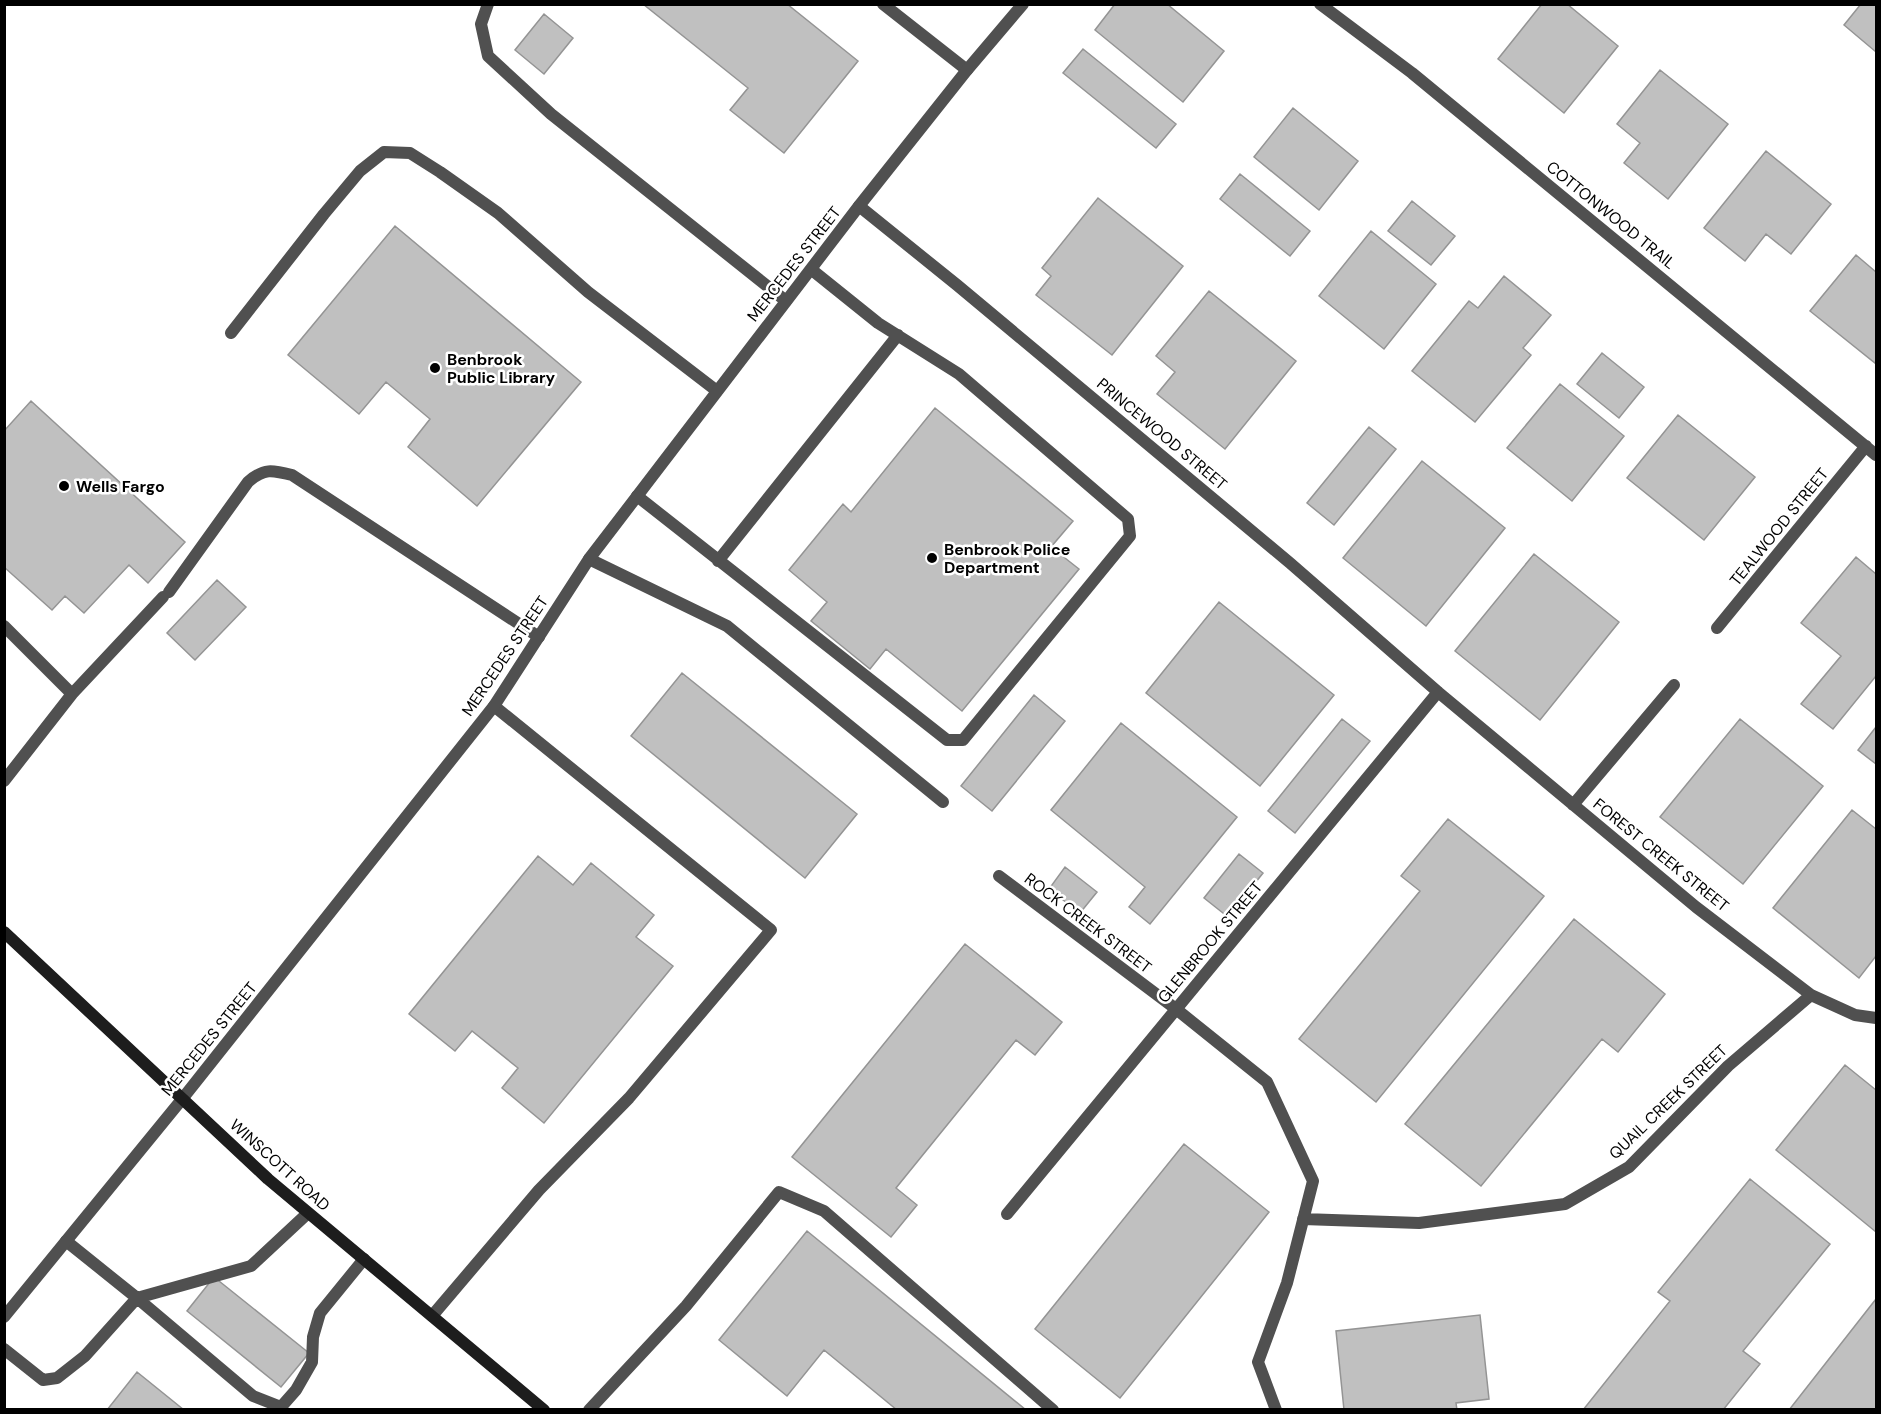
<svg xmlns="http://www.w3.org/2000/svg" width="1881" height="1414" viewBox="0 0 1881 1414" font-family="'DM Sans',sans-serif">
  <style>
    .building { fill: #c0c0c0; stroke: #949494; stroke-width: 1.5 }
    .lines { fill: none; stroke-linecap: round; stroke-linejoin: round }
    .service { stroke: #505050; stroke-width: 12 }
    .minor { stroke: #505050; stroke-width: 12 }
    .tertiary { stroke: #505050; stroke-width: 12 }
    .secondary { stroke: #1d1d1d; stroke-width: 12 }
    .poi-dot { fill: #000; stroke: #fff; stroke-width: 2 }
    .labels { text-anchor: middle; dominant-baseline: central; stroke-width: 5; stroke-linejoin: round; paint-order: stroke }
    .street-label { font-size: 16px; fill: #000; stroke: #fff }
    .poi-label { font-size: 16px; font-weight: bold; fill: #000; stroke: #fff; text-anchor: start }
  </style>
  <rect width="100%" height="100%" fill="#fff"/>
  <path class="building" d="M643,4H787L858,61L784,153L730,110L748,88Z
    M1115,4H1167L1224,51L1183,102L1095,30Z
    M1542,4H1567L1618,46L1564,113L1498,59Z
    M1861,4H1876V52L1844,25Z
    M544,14L573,38L544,74L515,50Z
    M1083,49L1176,124L1156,148L1063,73Z
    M1660,70L1728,124L1668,199L1624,163L1640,143L1617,124Z
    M1293,108L1358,161L1319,210L1254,157Z
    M1766,151L1831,204L1791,254L1766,234L1745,261L1704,228Z
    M1240,174L1310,231L1290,256L1220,199Z
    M1098,198L1183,266L1112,355L1036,295L1051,276L1042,268Z
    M1412,201L1455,236L1431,265L1388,231Z
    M395,226L581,382L477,506L408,447L430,419L386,382L359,414L288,355Z
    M1371,231L1436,284L1384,349L1319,296Z
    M1856,255L1876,272V361L1875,363L1810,311Z
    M1504,276L1551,315L1523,348L1531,355L1475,422L1412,371L1469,301L1478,308Z
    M1209,291L1296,361L1225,449L1157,394L1175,372L1156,356Z
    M1602,353L1644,387L1619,418L1577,384Z
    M1560,384L1624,436L1572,501L1507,448Z
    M31,401L185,542L148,583L129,565L84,613L65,596L52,610L4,567V431Z
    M935,408L1073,521L1051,547L1079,569L962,711L886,649L870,669L811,621L827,602L789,570L843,504L851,512Z
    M1678,415L1755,477L1704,540L1627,478Z
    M1369,427L1396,449L1334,525L1307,503Z
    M1422,461L1505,528L1426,626L1343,558Z
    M1534,554L1619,622L1540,720L1455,651Z
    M1856,557L1876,574V676L1833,729L1801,704L1841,656L1801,623Z
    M217,580L246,607L195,660L167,633Z
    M1219,602L1334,695L1260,786L1146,693Z
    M682,673L857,814L805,878L631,736Z
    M1034,695L1065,721L992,811L961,786Z
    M1342,719L1370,741L1295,833L1268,811Z
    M1740,719L1823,786L1743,884L1660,817Z
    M1121,723L1237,817L1150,924L1129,907L1145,887L1051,810Z
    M1876,727V764L1858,750Z
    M1852,810L1876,829V956L1859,978L1773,908Z
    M1448,819L1544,896L1376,1102L1299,1039L1420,891L1401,876Z
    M1239,854L1263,873L1228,917L1204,898Z
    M538,856L573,885L591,863L654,915L636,937L673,966L544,1123L502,1088L518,1068L472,1031L455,1051L409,1014Z
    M1065,867L1097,892L1080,913L1049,889Z
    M1574,919L1665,994L1618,1052L1602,1039L1481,1186L1405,1124Z
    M965,944L1062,1022L1035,1055L1016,1040L896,1188L917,1205L891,1237L792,1157Z
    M1845,1065L1876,1090V1232L1776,1150Z
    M1184,1144L1269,1212L1120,1398L1035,1329Z
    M1750,1179L1830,1244L1743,1351L1760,1364L1723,1410H1583L1670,1301L1658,1292Z
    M807,1231L1026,1410H897L824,1350L787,1396L719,1340Z
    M214,1277L309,1353L281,1387L187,1311Z
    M1876,1299V1410H1789Z
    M1480,1315L1489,1399L1456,1403L1457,1410H1344L1336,1331Z
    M137,1372L184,1410H107Z"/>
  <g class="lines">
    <path class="service" d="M488,4L481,24L488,56L551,114L786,301
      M883,4L967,70
      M231,333L324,214L360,171L384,152L410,153L440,172L498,213L588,292L717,391
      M637,496L947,740H963L1130,536L1128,519L959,374L878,323L812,270
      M718,561L898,335
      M169,592L248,482C264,468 272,470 292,475L539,637
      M4,626L72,694L4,781
      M72,694L163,597
      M137,1298L253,1396L281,1407L296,1390L312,1362L313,1337L320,1313L364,1259
      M137,1298L251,1266L308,1213
      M432,1316L539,1190L629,1098L771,930L494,706
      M4,1349L43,1380L57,1378L85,1356L137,1298L66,1241
      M589,1410L686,1306L779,1192L824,1211L1053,1410"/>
    <path class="minor" d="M1320,4L1412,73L1876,455
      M859,206L957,285L1290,563L1438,692L1696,907L1811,995L1855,1015L1876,1018
      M589,559L727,626L943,802
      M1717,628L1866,446
      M1573,805L1674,685
      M999,876L1176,1009L1267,1082L1313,1181L1287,1283L1258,1362L1276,1410
      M1007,1214L1438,692
      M1303,1219L1419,1223L1565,1204L1629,1167L1728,1066L1811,995"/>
    <path class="tertiary" d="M4,1317L183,1098L494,706L589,559L859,206L967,70L1023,4"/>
    <path class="secondary" d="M4,932L268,1179L544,1410"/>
  </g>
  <g class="poi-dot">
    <circle cx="435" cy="368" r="6"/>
    <circle cx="64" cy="486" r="6"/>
    <circle cx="932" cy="558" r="6"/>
  </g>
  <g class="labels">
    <g class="street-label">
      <text transform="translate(1611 215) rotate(39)">COTTONWOOD TRAIL</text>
      <text transform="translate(794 264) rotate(-52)">MERCEDES STREET</text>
      <text transform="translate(1162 434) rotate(40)">PRINCEWOOD STREET</text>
      <text transform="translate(1779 527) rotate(-51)">TEALWOOD STREET</text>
      <text transform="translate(505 656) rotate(-56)">MERCEDES STREET</text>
      <text transform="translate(1661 855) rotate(39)">FOREST CREEK STREET</text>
      <text transform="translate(1088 923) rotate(37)">ROCK CREEK STREET</text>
      <text transform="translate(1210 942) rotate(-50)">GLENBROOK STREET</text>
      <text transform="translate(209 1039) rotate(-51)">MERCEDES STREET</text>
      <text transform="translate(1668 1102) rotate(-44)">QUAIL CREEK STREET</text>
      <text transform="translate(280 1165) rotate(42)">WINSCOTT ROAD</text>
    </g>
    <g class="poi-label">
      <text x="447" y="359">Benbrook<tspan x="447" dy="18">Public Library</tspan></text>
      <text x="76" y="486">Wells Fargo</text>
      <text x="944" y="549">Benbrook Police<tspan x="944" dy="18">Department</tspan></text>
    </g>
  </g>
  <rect width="1881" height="1414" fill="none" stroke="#000000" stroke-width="12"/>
</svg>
